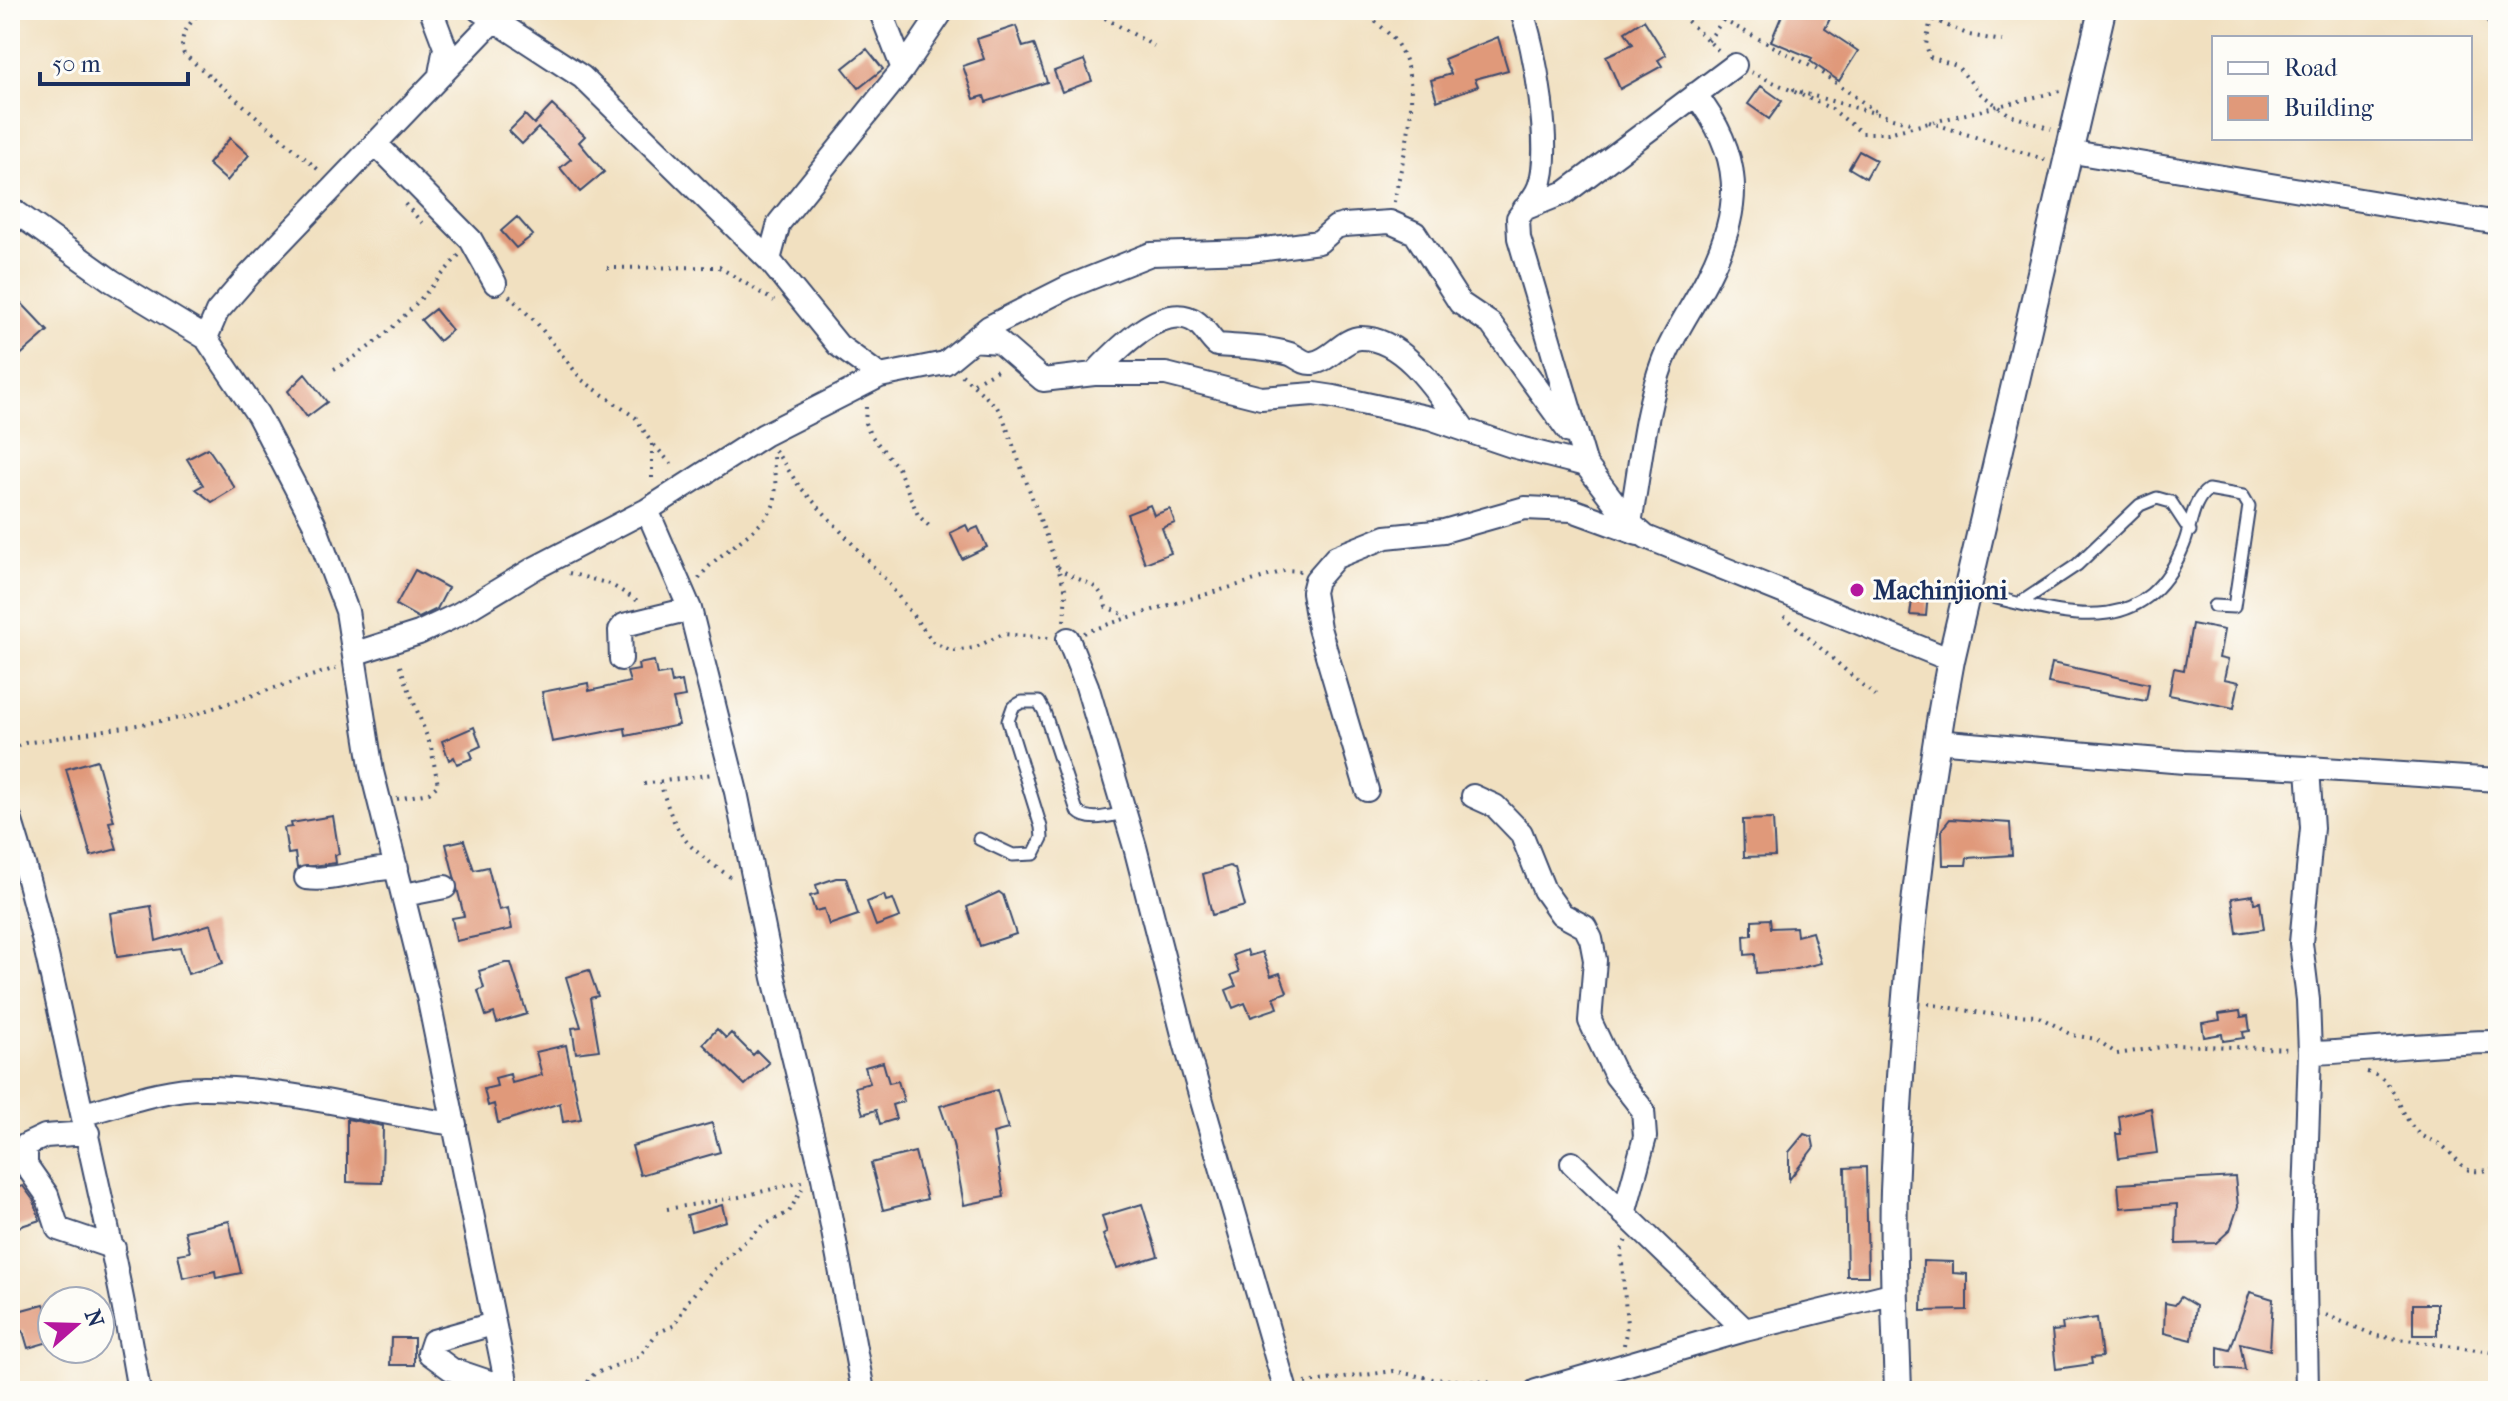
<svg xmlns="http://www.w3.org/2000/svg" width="2508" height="1401" viewBox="0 0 2508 1401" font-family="'IM FELL French Canon',serif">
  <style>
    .building { fill: #e0997a }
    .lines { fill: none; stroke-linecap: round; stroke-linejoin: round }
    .service-casing { stroke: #3b4a6d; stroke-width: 15 }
    .minor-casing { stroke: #3b4a6d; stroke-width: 26 }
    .tertiary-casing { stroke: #3b4a6d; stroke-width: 30 }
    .path { stroke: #3b4a6d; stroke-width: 4; stroke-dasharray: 2 6; stroke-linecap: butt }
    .service { stroke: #fff; stroke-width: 11 }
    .minor { stroke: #fff; stroke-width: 22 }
    .tertiary { stroke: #fff; stroke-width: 26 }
    .poi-dot { fill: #b5179e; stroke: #fdfcf7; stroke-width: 3 }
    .labels { text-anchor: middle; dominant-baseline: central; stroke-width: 6; stroke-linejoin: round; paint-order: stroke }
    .poi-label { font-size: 26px; font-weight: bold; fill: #1b2f5e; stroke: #fdfcf7; text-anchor: start }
  </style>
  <rect width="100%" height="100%" fill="#fdfcf7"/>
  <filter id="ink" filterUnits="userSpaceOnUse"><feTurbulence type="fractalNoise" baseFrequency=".0125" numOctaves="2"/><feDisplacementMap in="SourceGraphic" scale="16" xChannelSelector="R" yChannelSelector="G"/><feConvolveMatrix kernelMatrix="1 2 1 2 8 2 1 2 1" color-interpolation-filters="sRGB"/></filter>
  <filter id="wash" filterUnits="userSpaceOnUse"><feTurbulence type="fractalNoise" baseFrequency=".006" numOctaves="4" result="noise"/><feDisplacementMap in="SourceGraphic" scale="32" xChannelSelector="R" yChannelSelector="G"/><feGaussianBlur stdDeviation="1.8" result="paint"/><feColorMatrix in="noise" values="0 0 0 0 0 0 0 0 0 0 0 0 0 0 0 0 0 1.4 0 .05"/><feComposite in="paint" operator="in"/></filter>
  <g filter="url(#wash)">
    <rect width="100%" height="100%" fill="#f1e0c0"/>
    <g id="blocks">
      <path class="building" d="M1784,10H1834L1825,29L1858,51L1839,81L1810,61L1812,58L1771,41Z
        M1644,20L1666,55L1658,60L1662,66L1620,89L1606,56L1633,44L1625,32Z
        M1016,26L1023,47L1034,44L1047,82L986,102L984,96L974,99L963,66L984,59L977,39Z
        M1498,37L1508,70L1475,79L1478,86L1437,101L1431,80L1451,74L1444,59Z
        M867,49L883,69L859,88L843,68Z
        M1084,60L1092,81L1062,92L1054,71Z
        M1761,86L1782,101L1769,119L1748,104Z
        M552,105L585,136L579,142L604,172L580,192L560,168L571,159L538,128L522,144L509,131L525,115L534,124Z
        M230,138L249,155L227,181L208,164Z
        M1859,151L1876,160L1866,178L1849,168Z
        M517,217L533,235L516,248L501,231Z
        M10,291L48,331L10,364Z
        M435,309L452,330L439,341L421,320Z
        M305,374L327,402L307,417L288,391Z
        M208,448L235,488L212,502L196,489L203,485L187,459Z
        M1150,505L1154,515L1170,509L1175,523L1162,528L1171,553L1145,563L1127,514Z
        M966,525L969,531L978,527L987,547L962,559L950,533Z
        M415,570L448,588L437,609L419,618L396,605Z
        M1913,592L1928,593L1926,616L1910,615Z
        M2192,624L2224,630L2219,658L2228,660L2224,679L2239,682L2234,708L2169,695L2174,668L2184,670Z
        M654,661L657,675L670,673L672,683L682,681L685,697L673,699L679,725L626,736L625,728L552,742L542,692L588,683L589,691L630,682L627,672L639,670L638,664Z
        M2052,663L2149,684L2146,701L2048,683Z
        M474,727L481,746L470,751L473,758L457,764L454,757L449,760L442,741Z
        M97,760L114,821L109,822L117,849L91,856L66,769Z
        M333,816L339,854L335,855L336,863L297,868L295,853L288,854L284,828L292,827L291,823Z
        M1773,819L1775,856L1744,857L1743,820Z
        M1950,819L2010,823L2012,855L1967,858L1966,865H1943L1942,829Z
        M464,840L474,870L488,867L499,910L508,908L512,929L456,941L452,918L464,916L446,844Z
        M1230,866L1235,869L1245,906L1212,915L1203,874Z
        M836,878H846L858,915L829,925L824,909L815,911L810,896L818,894L816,885Z
        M999,892L1003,895L1016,934L980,946L967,907Z
        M884,895L886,901L893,899L900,917L876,926L867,902Z
        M2253,895L2254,903L2260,902L2264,929L2237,933L2232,898Z
        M151,906L156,941L211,924L223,963L188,974L180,948L117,957L110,913Z
        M1770,919L1771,928L1796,927L1797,936L1812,932L1821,963L1792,970L1756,973L1755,954L1745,955L1744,936L1752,935V920Z
        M1247,950L1249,956L1262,952L1271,976L1280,973L1287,992L1274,997L1278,1008L1251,1017L1245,1003L1233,1008L1226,990L1236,986L1231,975L1239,972L1233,955Z
        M505,963H511L527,1014L497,1023L494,1013L486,1016L478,991L484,988L479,971Z
        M589,970L598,996L590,998L599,1050L576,1053L572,1028L581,1027L566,977Z
        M2240,1011L2241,1017L2248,1016L2250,1031L2243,1032L2244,1038L2223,1041L2222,1034L2204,1037L2202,1023L2220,1020L2219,1014Z
        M717,1029L726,1038L731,1033L753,1055L757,1051L769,1063L745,1085L703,1044Z
        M566,1045L581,1119L563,1122L560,1103L498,1123L494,1104L488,1106L484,1089L497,1086L495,1078L510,1074L512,1083L542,1075L536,1052Z
        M883,1062L889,1083L898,1081L904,1101L892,1105L896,1119L880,1124L876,1110L863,1114L855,1087L870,1083L865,1067Z
        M997,1090L1008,1129L993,1133L1004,1197L964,1205L953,1144L940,1106Z
        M2151,1108L2157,1153L2119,1158L2116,1134H2121L2119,1116Z
        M347,1119L383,1126L382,1183L347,1182Z
        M712,1123L720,1152L640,1175L632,1146Z
        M1804,1134L1812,1137L1814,1147L1789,1180V1152Z
        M915,1152L927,1199L883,1210L871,1163Z
        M1866,1167L1868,1276H1847L1845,1168Z
        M2235,1177L2238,1207L2230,1230L2216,1243L2176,1244L2177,1204L2120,1208L2118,1184Z
        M23,1186L34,1201L40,1220L15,1228L10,1214V1190Z
        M1142,1204L1158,1256L1117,1268L1103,1235L1107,1233L1102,1216Z
        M722,1205L726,1221L691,1231L687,1215Z
        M229,1221L241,1273L216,1278L215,1271L183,1278L178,1254L190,1252L185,1231Z
        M1923,1261L1953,1262V1273L1967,1274V1310L1922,1311Z
        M2250,1292L2273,1299L2270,1350L2240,1343L2245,1370L2218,1368V1347L2230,1350Z
        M2181,1297L2196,1306L2192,1340L2164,1333L2165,1303L2175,1305Z
        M44,1304L48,1314L52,1313V1341L28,1348L23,1331L17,1333L11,1313Z
        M2413,1304H2437V1335H2413Z
        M2097,1318L2102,1357L2091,1358L2092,1364L2056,1369L2052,1331L2063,1330L2062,1323Z
        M391,1338H414V1365H390Z"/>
    </g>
  </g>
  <g filter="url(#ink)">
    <use href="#blocks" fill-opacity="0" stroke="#3b4a6d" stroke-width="2"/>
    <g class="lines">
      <defs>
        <path id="service" d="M1967,591C2051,609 2143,651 2184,544C2191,527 2192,500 2208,490L2243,496L2249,506L2234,607L2214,606
          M2020,603L2077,565L2140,505L2157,498L2171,502L2190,531
          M979,839L1013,855L1034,854L1042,838L1041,827L1008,721L1013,707L1022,702H1039L1044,711L1077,811C1089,823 1109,816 1124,813"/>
        <path id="minor" d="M431,10L445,47L440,74
          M479,10L582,77L769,260L838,345L880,376
          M880,10L903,69
          M1521,10C1535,45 1553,152 1539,187C1535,198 1525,208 1518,218L1519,238L1586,465L1630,523L1646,537L1951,660
          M2497,10L2498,17
          M375,143L471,240L495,283
          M2067,151L2498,223
          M10,208L112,281L206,338L258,415L314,523L347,611L372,772L428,996L508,1391
          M1524,209L1566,192L1735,65
          M769,260L779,223L903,69L943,10
          M206,338L217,312L250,274L495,19
          M973,340L989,327L1068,287L1151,254L1250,251L1319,242L1336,227L1344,225L1390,222L1415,233L1460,303L1491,324L1569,432
          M1094,374C1113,354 1163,299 1196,322C1204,327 1209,338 1217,345C1242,347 1266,347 1290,354C1298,357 1304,364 1312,363C1331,361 1343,338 1361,338C1406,338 1441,398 1464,429
          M647,510L690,609L736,792L774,978L823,1178L863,1391
          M1630,523C1640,470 1644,412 1663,361C1675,330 1695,304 1709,275C1744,206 1742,154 1695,94
          M1068,639L1087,686L1135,847L1186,1046L1286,1391
          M356,653L419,633L459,614L535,568L647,510L764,435L880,376L945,363L973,340L999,342L1043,380L1094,374H1166L1261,398L1314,394L1334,397L1430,418L1512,446L1586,465
          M621,659L620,630L624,625L690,609
          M1935,741L2184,762L2308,768L2312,828L2301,943L2308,1000L2310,1053L2304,1227L2307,1391
          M2308,768L2498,780
          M1367,790L1319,628L1313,592L1316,580L1336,557L1386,537L1444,531L1525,508L1572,510L1638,534
          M1473,796L1495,806L1521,833L1544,890L1561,914L1585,927L1591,939L1595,960L1590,1021L1616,1076L1643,1110L1645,1137L1624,1214
          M10,818C35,896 52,976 69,1056C94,1167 120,1278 139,1391
          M306,878C338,882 365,867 397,868
          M404,895L445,887
          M2310,1053C2373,1051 2436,1042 2498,1042
          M84,1114C122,1104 164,1088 204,1088C289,1088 371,1113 455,1124
          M88,1133L45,1136L26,1145V1165L47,1195L58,1229L114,1248
          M1572,1163L1745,1330
          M493,1324L433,1341L429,1353L451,1369L507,1388
          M1536,1391L1745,1330L1895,1293"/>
        <path id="tertiary" d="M1898,1391C1896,1325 1892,1257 1894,1191C1901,1014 1918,834 1951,660L2102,10"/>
      </defs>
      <use href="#service" class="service-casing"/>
      <use href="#minor" class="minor-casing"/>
      <use href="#tertiary" class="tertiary-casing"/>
      <path class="path" d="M201,10C190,24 177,36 184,54L321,172
        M1091,10L1154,46
        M1364,10C1373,21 1386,29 1395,41C1427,87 1403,153 1394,202
        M1676,10L1721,53
        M1911,10L1969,35L2002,41
        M1931,18L1926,45L1930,57L1957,66L1981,94L2010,115L2051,129
        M1723,20L1816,69L1878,113
        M1708,41L1723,20L1725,10
        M1751,72L1832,109L1862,133H1888L2060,91
        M1792,90L1914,124
        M1929,122L2046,160
        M405,204L426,227
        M607,268L719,267L774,301
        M509,296L536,322L582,380L636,418L652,444V482
        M334,369C385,343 422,298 459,255
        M962,375L997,407L1004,420L1066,591L1064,621
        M974,383L999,369
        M866,407L865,423L870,434L898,468L918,515L931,528
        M654,445L675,468
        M775,450L799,486L885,579L934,643L953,651L974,648L1003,634L1049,638
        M1058,567C1079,585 1100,578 1106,607L1127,616
        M569,573L610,584L638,601
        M699,579C715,552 767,530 774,503C778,487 773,469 773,453
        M1784,616L1876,697
        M1084,633C1151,608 1219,592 1287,570L1301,571
        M10,749L25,743L186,717L336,668
        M660,782C677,839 685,845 733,879
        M644,784L713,774
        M397,799L429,793L438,785L431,747L398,661
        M1928,1004L1988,1014L2038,1016L2072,1035L2096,1039L2117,1054L2174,1045L2290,1049
        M2367,1072C2398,1079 2397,1113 2418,1133C2426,1140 2437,1141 2445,1148C2468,1169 2464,1177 2498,1167
        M667,1209L739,1197L802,1182
        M2326,1315L2377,1336L2498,1353
        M1624,1345L1627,1325L1621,1250L1626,1240
        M1305,1383L1394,1371L1433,1379L1487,1382L1507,1391
        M575,1391L584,1387L594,1374L640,1356L657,1333L675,1325L687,1302L716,1267L764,1225L789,1212L803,1187"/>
      <use href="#service" class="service"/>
      <use href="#minor" class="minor"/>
      <use href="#tertiary" class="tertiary"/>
    </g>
  </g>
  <circle class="poi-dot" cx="1857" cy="590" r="8"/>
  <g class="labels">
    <g class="poi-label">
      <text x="1873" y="590">Machinjioni</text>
    </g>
  </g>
  <rect width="2508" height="1401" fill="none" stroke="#fdfcf7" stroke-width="40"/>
  <rect x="2212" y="36" width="260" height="104" fill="#fdfcf7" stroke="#a3aaba" stroke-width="2"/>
  <rect x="2228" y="62" width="40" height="12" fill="#ffffff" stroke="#a3aaba" stroke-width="2"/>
  <text x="2284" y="76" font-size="24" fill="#1b2f5e">Road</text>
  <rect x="2228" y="96" width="40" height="24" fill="#e0997a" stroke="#a3aaba" stroke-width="2"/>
  <text x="2284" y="116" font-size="24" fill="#1b2f5e">Building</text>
  <g transform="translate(76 1325) rotate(70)"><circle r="38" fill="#fdfcf7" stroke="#a3aaba" stroke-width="2"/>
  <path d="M0-6L14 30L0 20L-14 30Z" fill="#b5179e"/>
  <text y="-12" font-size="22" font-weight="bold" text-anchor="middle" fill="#1b2f5e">N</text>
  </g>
  <path d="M40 72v12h148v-12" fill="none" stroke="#1b2f5e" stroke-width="4"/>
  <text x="52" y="72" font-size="24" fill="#1b2f5e" stroke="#fdfcf7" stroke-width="6" paint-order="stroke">50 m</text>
</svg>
